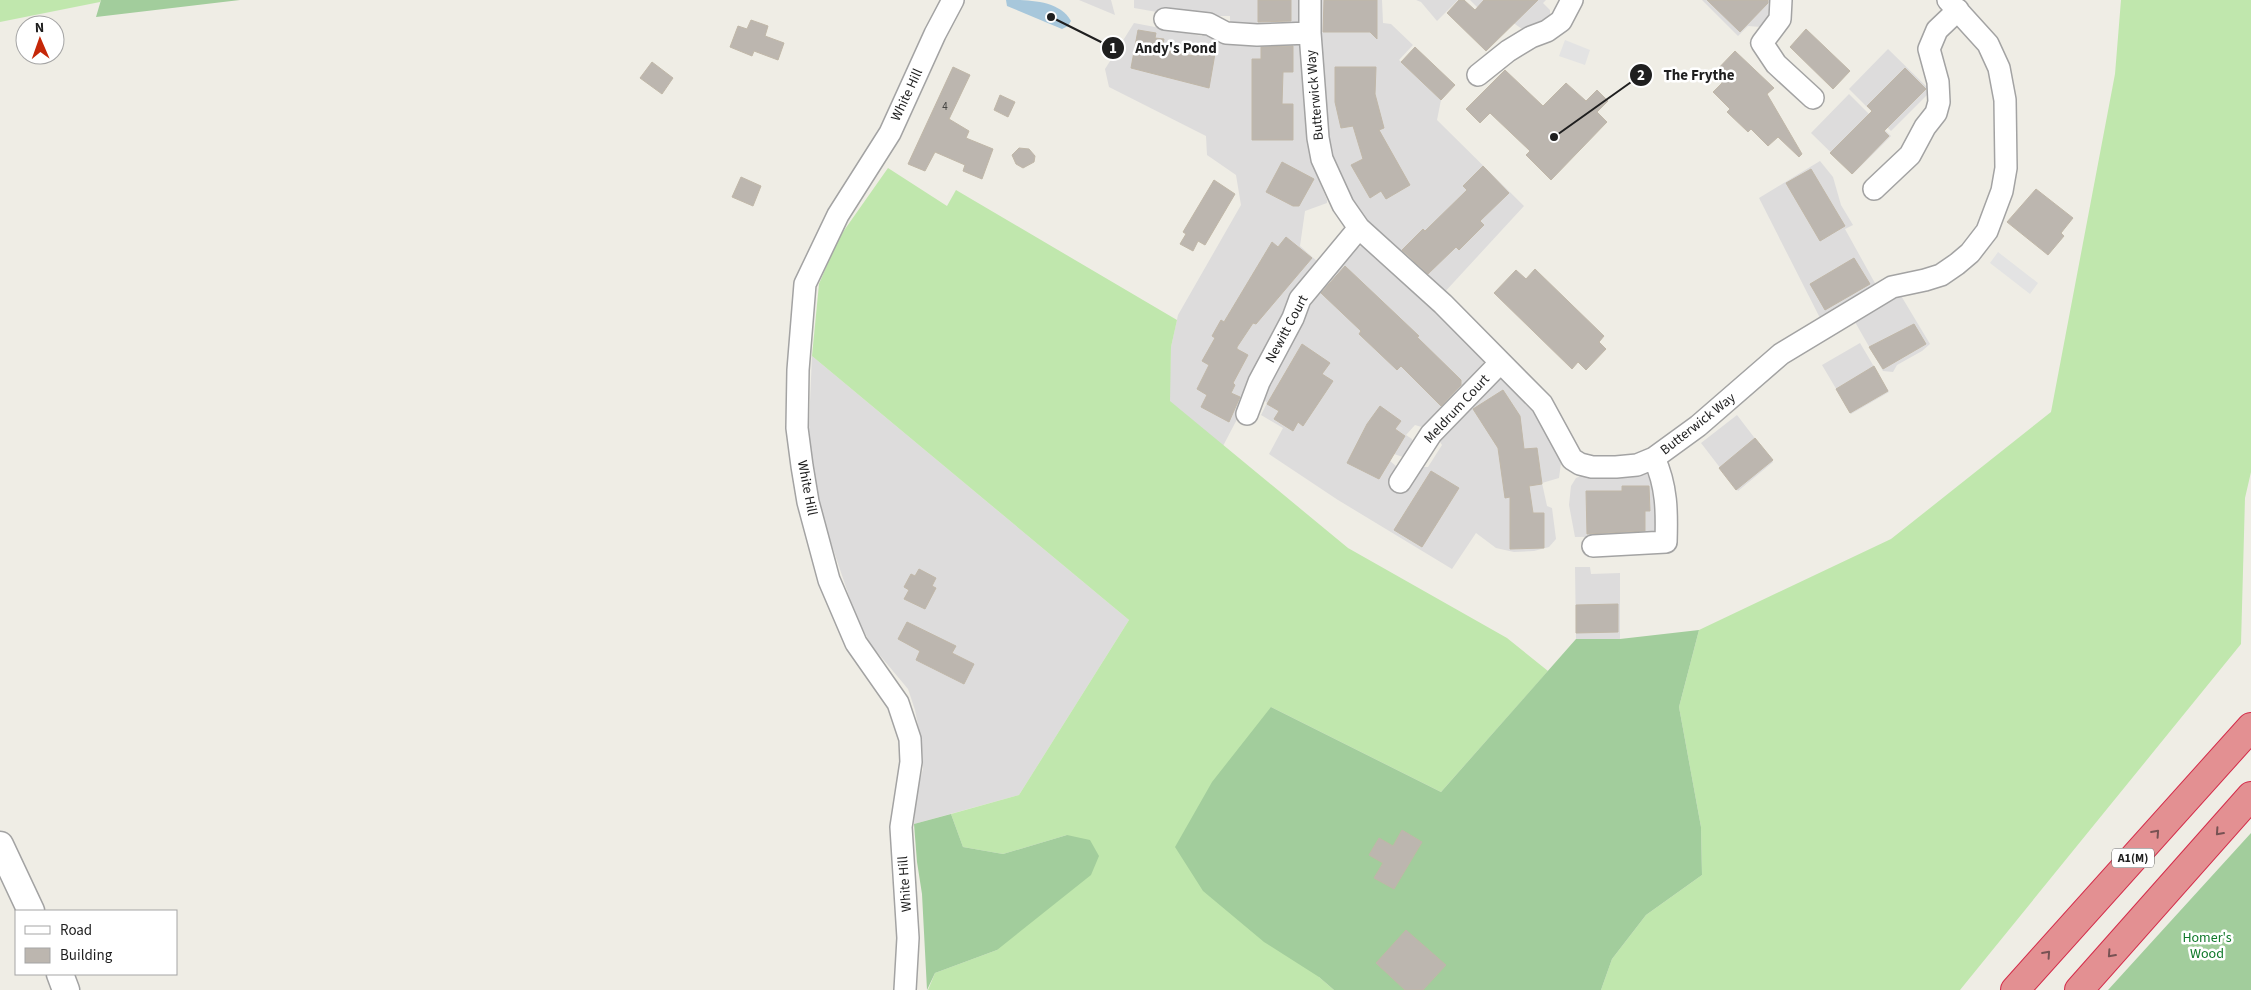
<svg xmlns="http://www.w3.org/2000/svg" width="2251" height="990" viewBox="0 0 2251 990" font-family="'Source Sans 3',sans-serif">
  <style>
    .residential { fill: #dddcdc }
    .grass { fill: #c0e7ad }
    .forest { fill: #a2cd9c }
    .parking { fill: #e3e3e3 }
    .water { fill: #a7c7db }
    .building { fill: #bcb6af; stroke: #c0b7a8 }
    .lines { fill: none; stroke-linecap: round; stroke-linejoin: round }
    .minor-casing { stroke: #a3a3a3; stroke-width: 24 }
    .tertiary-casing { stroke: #a3a3a3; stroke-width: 29 }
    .motorway-casing { stroke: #d42c4a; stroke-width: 30 }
    .minor { stroke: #fff; stroke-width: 21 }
    .tertiary { stroke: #fff; stroke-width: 26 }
    .motorway { stroke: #e39092; stroke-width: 28 }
    .oneway { stroke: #775253 }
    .labels { text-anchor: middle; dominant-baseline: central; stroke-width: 5; stroke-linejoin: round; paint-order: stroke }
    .number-label { font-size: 11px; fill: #464543 }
    .shield { fill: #fff; stroke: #626262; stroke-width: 1 }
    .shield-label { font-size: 12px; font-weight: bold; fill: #1f1f1f }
    .street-label { font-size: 14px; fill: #1f1f1f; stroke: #fff }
    .park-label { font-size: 14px; fill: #10792a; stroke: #fff }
    .leader { fill: none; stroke: #1f1f1f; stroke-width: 2 }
    .callout-dot { fill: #1f1f1f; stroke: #fff; stroke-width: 2 }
    .mark-label { font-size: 15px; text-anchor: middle; font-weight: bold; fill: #fff }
    .callout-label { font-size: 15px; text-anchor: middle; font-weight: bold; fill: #1f1f1f; stroke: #fff; stroke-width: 5; stroke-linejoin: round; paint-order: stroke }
  </style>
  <rect width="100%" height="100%" fill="#efede5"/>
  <path class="residential" d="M1079,0H1111L1115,15Z
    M1134,0H1304V17L1297,27L1235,26L1230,21V16H1180L1134,8Z
    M1322,0H1382L1383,23L1391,24L1413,45L1399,60L1441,100L1437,120L1524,206L1442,295L1349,202L1328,156L1321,38Z
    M1416,0H1458L1437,21L1421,2Z
    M1470,0H1546L1543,3L1550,10V16L1547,21L1525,31L1512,22L1502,32Z
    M1702,0H1771L1775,10L1761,27L1748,26L1738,36Z
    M1134,23L1202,36L1203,33L1296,43L1303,48L1315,158L1310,159L1327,200V203L1305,211L1300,246L1319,263L1223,446L1169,401L1171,347L1178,315L1241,205L1236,175L1207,155L1206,136L1109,87L1105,69Z
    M1888,49L1931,91L1891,131L1849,89Z
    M1849,94L1891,136L1853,174L1811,133Z
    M1820,161L1833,177L1841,205L1853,225L1845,229L1876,285L1820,318L1759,198Z
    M1365,245L1374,248L1484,359L1483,366L1425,428L1415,425L1406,435L1412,439L1414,445L1409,455L1403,457L1394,454L1389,460L1397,467H1428L1442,445L1438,439L1495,377H1503L1537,410L1561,463L1559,478L1542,483L1547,506L1552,508L1556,539L1549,547L1534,551L1514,552L1496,548L1476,533L1452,569L1338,500L1269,454L1283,428L1261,415L1267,403L1262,397L1299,321L1352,249Z
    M1900,294L1930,344L1922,351L1897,365L1893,372L1883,371L1855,322Z
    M1860,343L1889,392L1851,414L1822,365Z
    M812,356L1129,620L1019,795L914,824L916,794L923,769L922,746L915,710L908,689L872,646L856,617L815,495L808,448Z
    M1737,415L1773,462L1738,491L1701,443Z
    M1644,473L1652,476L1659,526L1655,533L1650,536L1575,537L1569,505L1571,486L1576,478L1586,474Z
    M1575,567H1590L1591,574L1620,573V639H1576Z"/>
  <path class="grass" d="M0,0H101L100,2L0,22Z
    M2121,0H2251V472L2245,498L2241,644L1960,990H1601L1612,959L1646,915L1702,875L1701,827L1679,707L1699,630L1891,539L2051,412L2115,74Z
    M888,168L947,206L956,190L1177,320L1171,347L1170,401L1348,548L1507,638L1548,671L1441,792L1271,707L1319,977L1334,990H928L935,973L997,950L1067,835L1003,854L963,847L951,814L1019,795L1129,620L812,356L819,284L838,239Z"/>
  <path class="forest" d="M101,0H240L96,17Z
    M1699,630L1679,707L1701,827L1702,875L1646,915L1612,959L1601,990H1334L1319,977L1264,942L1203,891L1175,847L1212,782L1271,707L1441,792L1576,639H1620Z
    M951,814L963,847L1003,854L1067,835L1090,840L1099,856L1091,875L997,950L935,973L927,990L922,894L917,862L914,824Z
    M2251,833V990H2108Z"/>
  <path class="parking" d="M1565,40L1590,50L1585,65L1559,56Z
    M1998,252L2038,283L2030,294L1990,263Z"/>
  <path class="water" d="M1006,0C1029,0 1059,0 1071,21L1068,26L1062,29L1007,6Z"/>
  <path class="building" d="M1258,0H1291V21L1258,22Z
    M1324,0H1377V39L1370,32H1323Z
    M1459,0H1464L1475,10L1484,0H1538L1486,51L1447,13Z
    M1707,0H1768V3L1740,32Z
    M751,20L768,26L765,36L784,43L778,60L754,51L752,56L730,47L738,26L747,29Z
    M1806,29L1850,71L1833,89L1790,47Z
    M1138,30L1156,33L1155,38L1164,39L1162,50L1194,56L1197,45L1216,48L1209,88L1131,68Z
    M1293,46V72H1283L1282,104H1293V140H1252V59H1261V47Z
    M1415,47L1455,85L1441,100L1401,62Z
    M1735,51L1774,88L1767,94L1802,154L1799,157L1778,137L1768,146L1751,129L1748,132L1727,112L1730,109L1713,92L1722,83L1713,74Z
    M652,62L673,78L662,94L640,78Z
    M953,67L970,75L949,119L969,131L966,138L993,149L982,179L963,171L965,165L935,152L925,171L908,164Z
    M1335,67H1376L1375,94L1384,128L1379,130L1410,185L1386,199L1381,191L1370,198L1351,165L1363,159L1353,126L1341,128L1335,102Z
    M1905,68L1926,89L1884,131L1889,136L1852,174L1830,153L1872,111L1867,106Z
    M1505,70L1543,106L1566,83L1586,101L1597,90L1608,101L1597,112L1607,122L1551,180L1526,155L1530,151L1490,113L1480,123L1466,109Z
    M1000,95L1015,102L1008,117L994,110Z
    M1019,148L1029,149L1035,156L1034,162L1023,168L1016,164L1012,155Z
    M1282,162L1314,179L1299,206H1293L1266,192Z
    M1483,166L1509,193L1480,221L1484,225L1459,250L1456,247L1428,274L1402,250L1423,229L1425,231L1467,190L1463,186Z
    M1811,169L1845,226L1820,241L1786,183Z
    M741,177L761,186L753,206L732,197Z
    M1214,180L1235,194L1205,245L1198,241L1193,251L1180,244L1186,234L1183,232Z
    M2036,189L2073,218L2061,233L2064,236L2048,255L2007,222Z
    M1286,237L1312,258L1256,324L1253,323L1237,347V349L1248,355L1233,383L1235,385L1231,393L1240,397L1229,422L1201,407L1207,395L1197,389L1209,365L1202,361L1215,338L1212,336L1221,320L1224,322L1272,242L1278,247Z
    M1854,258L1870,284L1825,310L1810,284Z
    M1345,266L1419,336L1417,337L1461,380V385L1441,406L1401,366L1397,370L1359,334L1361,331L1321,293Z
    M1535,269L1604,336L1599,342L1606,349L1586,370L1578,362L1572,369L1494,293L1516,270L1526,279Z
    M1914,324L1926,344L1883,369L1869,347Z
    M1302,344L1330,363L1322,374L1333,381L1303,426L1298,422L1293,431L1274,419L1279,411L1267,404Z
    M1874,366L1888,391L1850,413L1836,389Z
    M1503,390L1520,416L1524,449L1537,448L1542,484L1529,486L1533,513H1544V548L1510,549V497L1505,498L1498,448L1473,409Z
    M1380,406L1401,421L1395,429L1405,436L1379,479L1347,463L1367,424Z
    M1755,438L1773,460L1736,490L1719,468Z
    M1431,471L1459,488L1422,547L1394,530Z
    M1622,486H1649L1650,511H1645V531L1587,534L1586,491H1622Z
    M919,569L936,578L932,586L936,588L925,609L904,599L909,590L904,587L911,574L915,576Z
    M1618,604V632L1576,633V605Z
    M907,622L956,646L952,653L974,664L964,684L916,660L920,651L898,639Z
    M1402,830L1422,842L1394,889L1374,878L1383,863L1369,855L1379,838L1393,846Z
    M1406,930L1446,965L1423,990H1405L1376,963Z"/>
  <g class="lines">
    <defs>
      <path id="minor" d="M1310,0V33L1318,138L1322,159L1343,205L1359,228L1443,304L1542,404L1572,459L1580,464L1592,467H1616L1637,465L1654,458L1698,426L1781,354L1892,287L1925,280L1941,275L1957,264L1970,253L1987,231L2002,191L2006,168L2005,100L1999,68L1988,44L1948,0
        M1781,0L1780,19L1762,43L1776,64L1813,98
        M1165,19L1209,24L1226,33L1257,35L1310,33
        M1478,75L1508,51L1531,37L1547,31L1561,21L1572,0
        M1874,189L1910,155L1925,127L1936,113L1939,102L1938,82L1929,49L1937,30L1958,10
        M1247,414L1259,382L1293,318L1300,299L1359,228
        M1400,482L1431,434L1500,363
        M1593,546L1666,542C1667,512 1667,486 1654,458
        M905,990L908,938L901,827L911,762L910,739L898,703L856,643L829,580L808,502L802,466L797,428L798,370L805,284L838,215L890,133L935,34L953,0"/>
      <path id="tertiary" d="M0,845L31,911
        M60,974L66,990"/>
      <path id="motorway" d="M2015,990L2251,727
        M2079,990L2251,796"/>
    </defs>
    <use href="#minor" class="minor-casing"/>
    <use href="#tertiary" class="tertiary-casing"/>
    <use href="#motorway" class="motorway-casing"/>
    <use href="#minor" class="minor"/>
    <use href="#tertiary" class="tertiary"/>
    <use href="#motorway" class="motorway"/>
  </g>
  <defs><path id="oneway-chevron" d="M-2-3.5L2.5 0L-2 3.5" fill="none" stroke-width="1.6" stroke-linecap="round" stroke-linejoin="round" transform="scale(1.25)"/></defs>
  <g class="oneway">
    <use href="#oneway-chevron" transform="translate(2219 832) rotate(132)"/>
    <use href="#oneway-chevron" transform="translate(2156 833) rotate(-48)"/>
    <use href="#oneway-chevron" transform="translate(2047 954) rotate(-48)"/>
    <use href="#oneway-chevron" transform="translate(2111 954) rotate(132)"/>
  </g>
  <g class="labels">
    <g class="number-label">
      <text x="945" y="106">4</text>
    </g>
    <rect class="shield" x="2112" y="848.5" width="42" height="19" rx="4"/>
    <g class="shield-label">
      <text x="2133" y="858">A1(M)</text>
    </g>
    <g class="street-label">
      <text transform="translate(907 95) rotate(-65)">White Hill</text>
      <text transform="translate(1315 95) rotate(-95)">Butterwick Way</text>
      <text transform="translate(1287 329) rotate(-62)">Newitt Court</text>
      <text transform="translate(1457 409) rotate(-47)">Meldrum Court</text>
      <text transform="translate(1698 424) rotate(-38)">Butterwick Way</text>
      <text transform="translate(807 488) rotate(79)">White Hill</text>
      <text transform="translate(905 884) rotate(-94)">White Hill</text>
    </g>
    <g class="park-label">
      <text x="2207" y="938">Homer's<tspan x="2207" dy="16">Wood</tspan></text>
    </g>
  </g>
  <path class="leader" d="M1051 17L1113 48M1554 137L1641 75"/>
  <g class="callout-dot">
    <circle cx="1051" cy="17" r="5"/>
    <circle cx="1554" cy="137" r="5"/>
    <circle cx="1113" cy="48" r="12"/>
    <circle cx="1641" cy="75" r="12"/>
  </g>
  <g class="mark-label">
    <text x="1113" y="53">1</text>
    <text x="1641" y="80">2</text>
  </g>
  <g class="callout-label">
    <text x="1176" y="53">Andy's Pond</text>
    <text x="1699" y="80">The Frythe</text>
  </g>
  <rect x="15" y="910" width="162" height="65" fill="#ffffff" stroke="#a5a5a5"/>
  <rect x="25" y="926" width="25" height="8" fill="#ffffff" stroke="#a5a5a5"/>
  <text x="60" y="935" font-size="15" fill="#1f1f1f">Road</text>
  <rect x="25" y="948" width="25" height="15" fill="#bcb6af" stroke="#a5a5a5"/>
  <text x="60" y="960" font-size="15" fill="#1f1f1f">Building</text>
  <g transform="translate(40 40) rotate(358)"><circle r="24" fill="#ffffff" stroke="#a5a5a5"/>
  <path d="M0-4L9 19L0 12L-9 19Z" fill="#c52708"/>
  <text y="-8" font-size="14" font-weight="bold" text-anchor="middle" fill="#1f1f1f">N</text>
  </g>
</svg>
